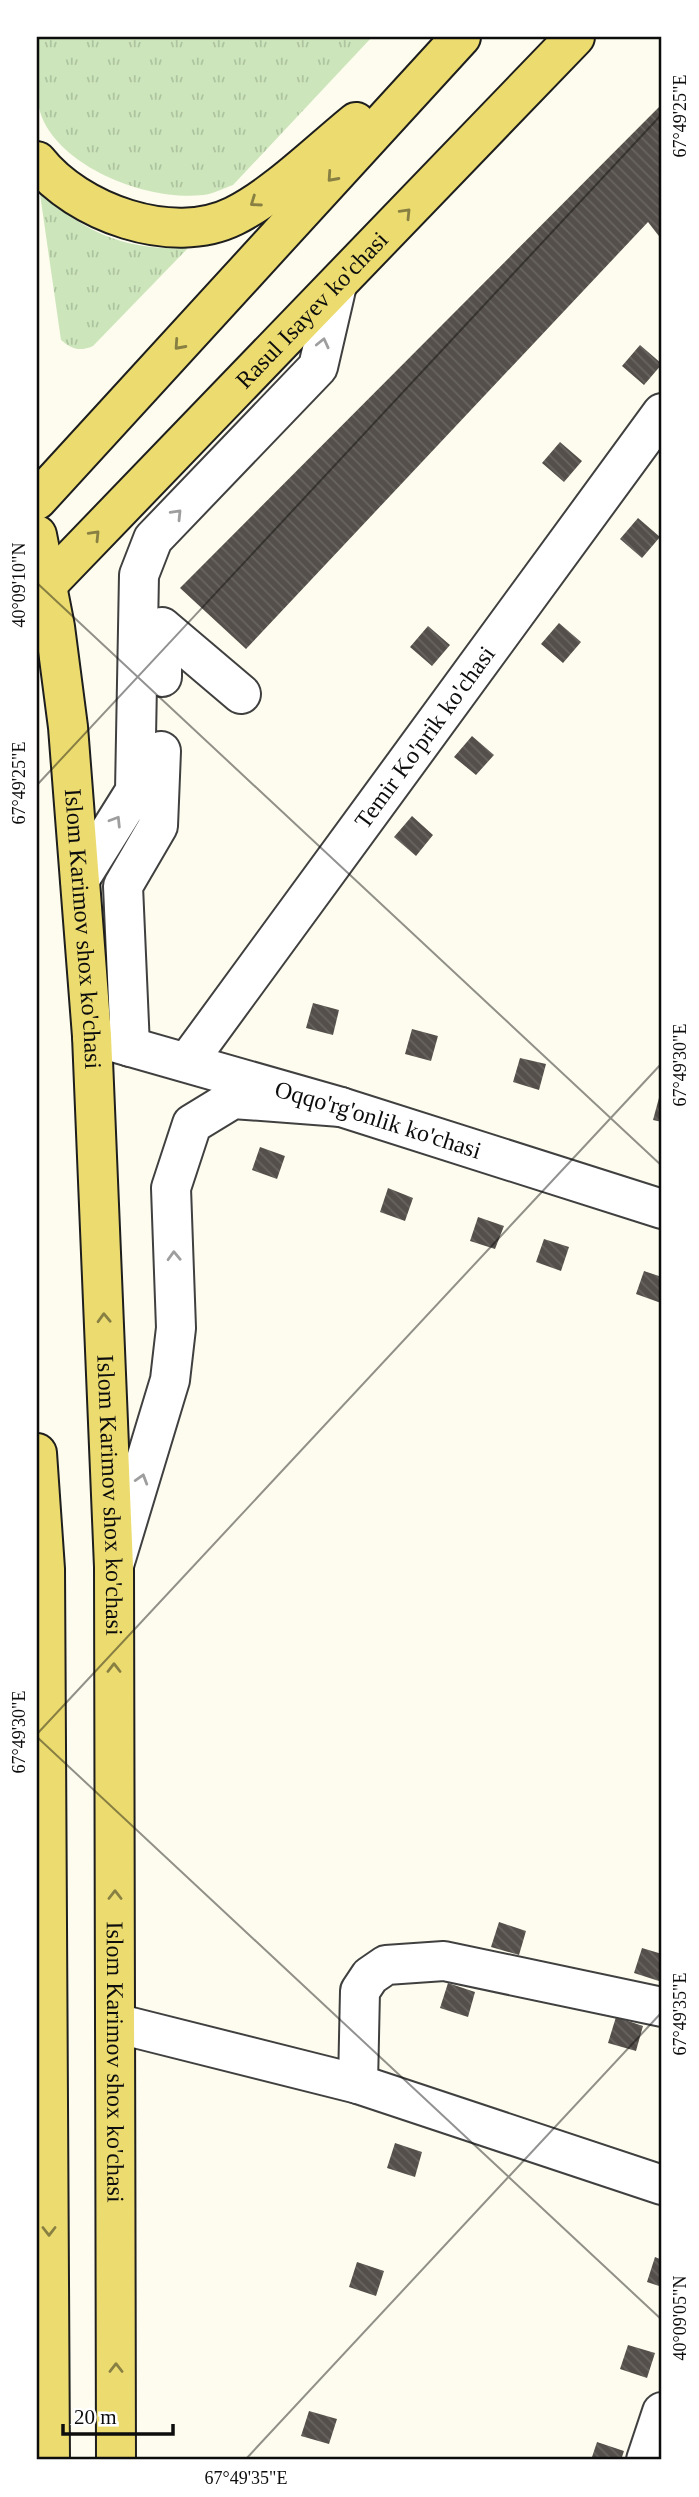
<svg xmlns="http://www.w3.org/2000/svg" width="699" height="2497" viewBox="0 0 699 2497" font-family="'Times New Roman',serif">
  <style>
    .grass { fill: url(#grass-tufts) }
    .building { fill: url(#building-back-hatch) }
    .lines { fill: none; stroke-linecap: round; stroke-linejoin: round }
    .minor-casing { stroke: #404040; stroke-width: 42 }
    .major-casing { stroke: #1e1e1e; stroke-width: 42 }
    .minor { stroke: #fff; stroke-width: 38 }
    .major { stroke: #ecdc6f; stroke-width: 38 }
    .oneway { stroke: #887f43 }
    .oneway2 { stroke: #9e9e9e }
    .ticks { fill: none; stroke: #0d0d0d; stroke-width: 2; stroke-opacity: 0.45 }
    .labels { text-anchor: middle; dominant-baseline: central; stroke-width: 7; stroke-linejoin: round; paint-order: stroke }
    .street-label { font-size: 24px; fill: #0d0d0d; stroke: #fff }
    .neatline { fill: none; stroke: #0d0d0d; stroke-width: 2.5 }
    .ticks-label { font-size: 18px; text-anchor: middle; fill: #0d0d0d }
  </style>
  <defs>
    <pattern id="grass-tufts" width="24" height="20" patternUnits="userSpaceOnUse" patternTransform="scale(1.75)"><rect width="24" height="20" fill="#cce5ba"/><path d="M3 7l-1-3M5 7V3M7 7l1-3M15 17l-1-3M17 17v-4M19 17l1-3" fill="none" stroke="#aec39f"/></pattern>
    <pattern id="building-back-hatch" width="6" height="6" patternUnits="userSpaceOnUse" patternTransform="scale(1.75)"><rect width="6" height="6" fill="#544f4a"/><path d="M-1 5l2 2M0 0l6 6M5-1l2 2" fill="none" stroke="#686460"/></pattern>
  </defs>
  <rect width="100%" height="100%" fill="#fdfcee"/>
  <path class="grass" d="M37,37H372L233,185C224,188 213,194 203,195C150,201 69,171 44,122C32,97 37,63 37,37Z
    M40,194C90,234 123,250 188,248L93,346C79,352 72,349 61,340Z"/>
  <path class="building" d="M662,104V240L648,222L246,649L180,588Z
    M640,345L662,364L644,385L622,366Z
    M560,442L582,461L564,482L542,463Z
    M638,518L660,537L642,558L620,539Z
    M559,623L581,642L563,663L541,644Z
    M428,626L450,645L432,666L410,647Z
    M472,736L494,755L476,775L454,757Z
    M412,816L433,835L416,856L394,837Z
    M313,1003L339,1010L333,1035L306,1028Z
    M412,1029L438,1036L431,1061L405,1054Z
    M520,1058L546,1064L539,1090L513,1082Z
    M660,1094L662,1095V1122L653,1120Z
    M260,1147L285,1156L277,1179L252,1170Z
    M388,1188L413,1198L405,1221L380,1212Z
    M478,1217L504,1226L495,1249L470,1241Z
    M544,1239L569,1247L561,1271L536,1262Z
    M644,1271L662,1277L661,1303L636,1294Z
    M499,1922L526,1931L519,1955L491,1947Z
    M642,1948L662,1954V1982L634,1973Z
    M448,1983L475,1992L468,2017L440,2008Z
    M616,2017L643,2026L636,2051L608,2043Z
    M395,2143L422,2152L415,2177L387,2168Z
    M655,2257L662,2260V2287L647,2282Z
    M357,2262L384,2271L376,2296L349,2287Z
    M628,2345L655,2353L647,2378L620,2369Z
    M309,2411L337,2419L329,2444L301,2436Z
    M597,2442L624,2451L621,2460H591Z"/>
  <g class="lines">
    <defs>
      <g id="minor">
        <path d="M162,677V627L241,694"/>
        <path d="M80,879L135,791L139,575L153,539L318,367L337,285"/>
        <path id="s1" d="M92,1036L341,1107L662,1209"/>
        <path d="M130,1047L123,886L158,826L161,751"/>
        <path id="s2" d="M188,1061L662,413"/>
        <path d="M115,1562L170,1380L176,1328L171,1188L192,1124L233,1099L341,1107"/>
        <path d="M115,2023L358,2084L662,2185"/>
        <path d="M358,2084L360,1991L370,1976L386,1965L444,1961L662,2007"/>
        <path d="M646,2460L662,2412"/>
      </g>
      <g id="major">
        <path d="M37,161C77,212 172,247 234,216C276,195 319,152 356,122"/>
        <path d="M37,500L461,37"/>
        <path id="s3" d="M37,535L55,627L68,727L92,1036L114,1567L116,2460"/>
        <path id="s4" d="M37,595L575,37"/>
        <path d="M37,1453L45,1569L50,2460"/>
      </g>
    </defs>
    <use href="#minor" class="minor-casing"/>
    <use href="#major" class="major-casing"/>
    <use href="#minor" class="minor"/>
    <use href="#major" class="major"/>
  </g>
  <defs><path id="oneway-chevron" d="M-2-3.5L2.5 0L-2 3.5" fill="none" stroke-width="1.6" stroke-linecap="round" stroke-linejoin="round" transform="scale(1.75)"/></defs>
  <g class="oneway">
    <use href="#oneway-chevron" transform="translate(332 177) rotate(132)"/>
    <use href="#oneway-chevron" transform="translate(255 202) rotate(145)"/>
    <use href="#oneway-chevron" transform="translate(406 213) rotate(-46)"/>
    <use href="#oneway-chevron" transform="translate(179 345) rotate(132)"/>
    <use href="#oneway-chevron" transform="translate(95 535) rotate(-46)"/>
    <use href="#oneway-chevron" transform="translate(104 1318) rotate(-92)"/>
    <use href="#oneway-chevron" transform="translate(114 1668) rotate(-90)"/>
    <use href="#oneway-chevron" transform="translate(115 1895) rotate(-90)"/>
    <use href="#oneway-chevron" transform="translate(49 2231) rotate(90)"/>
    <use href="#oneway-chevron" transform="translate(116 2368) rotate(-90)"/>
  </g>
  <g class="oneway2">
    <use href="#oneway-chevron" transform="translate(323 343) rotate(-77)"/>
    <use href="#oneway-chevron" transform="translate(177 514) rotate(-46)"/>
    <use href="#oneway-chevron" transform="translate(116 821) rotate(-58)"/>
    <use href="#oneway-chevron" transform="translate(174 1256) rotate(-92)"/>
    <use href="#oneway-chevron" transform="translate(142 1479) rotate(-73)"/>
  </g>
  <path class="ticks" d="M37,583L662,1166M37,785L662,114M37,1734L662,1063M37,1737L662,2320M245,2460L662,2012"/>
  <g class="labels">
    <g class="street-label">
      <text stroke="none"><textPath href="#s4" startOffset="396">Rasul Isayev ko'chasi</textPath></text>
      <text stroke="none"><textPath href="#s2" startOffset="401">Temir Ko'prik ko'chasi</textPath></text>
      <text stroke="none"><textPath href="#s3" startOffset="397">Islom Karimov shox ko'chasi</textPath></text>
      <text stroke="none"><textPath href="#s1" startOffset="298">Oqqo'rg'onlik ko'chasi</textPath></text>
      <text stroke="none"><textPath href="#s3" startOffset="964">Islom Karimov shox ko'chasi</textPath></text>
      <text stroke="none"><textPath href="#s3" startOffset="1531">Islom Karimov shox ko'chasi</textPath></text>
    </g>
  </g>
  <rect width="699" height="2497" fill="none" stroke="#ffffff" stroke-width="77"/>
  <path d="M63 2424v10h110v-10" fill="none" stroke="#0d0d0d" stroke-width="3.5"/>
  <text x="74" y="2424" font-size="21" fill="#0d0d0d" stroke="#ffffff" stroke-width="5" paint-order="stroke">20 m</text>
  <rect x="38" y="38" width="622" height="2420" class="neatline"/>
  <g class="ticks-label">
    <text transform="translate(680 116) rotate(-90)" y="6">67°49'25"E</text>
    <text transform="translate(19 585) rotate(-90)" y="6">40°09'10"N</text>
    <text transform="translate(19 783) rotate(-90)" y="6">67°49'25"E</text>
    <text transform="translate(680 1065) rotate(-90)" y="6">67°49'30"E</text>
    <text transform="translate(19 1732) rotate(-90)" y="6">67°49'30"E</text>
    <text transform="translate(680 2014) rotate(-90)" y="6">67°49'35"E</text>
    <text transform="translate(680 2318) rotate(-90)" y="6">40°09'05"N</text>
    <text x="246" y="2484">67°49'35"E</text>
  </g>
</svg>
